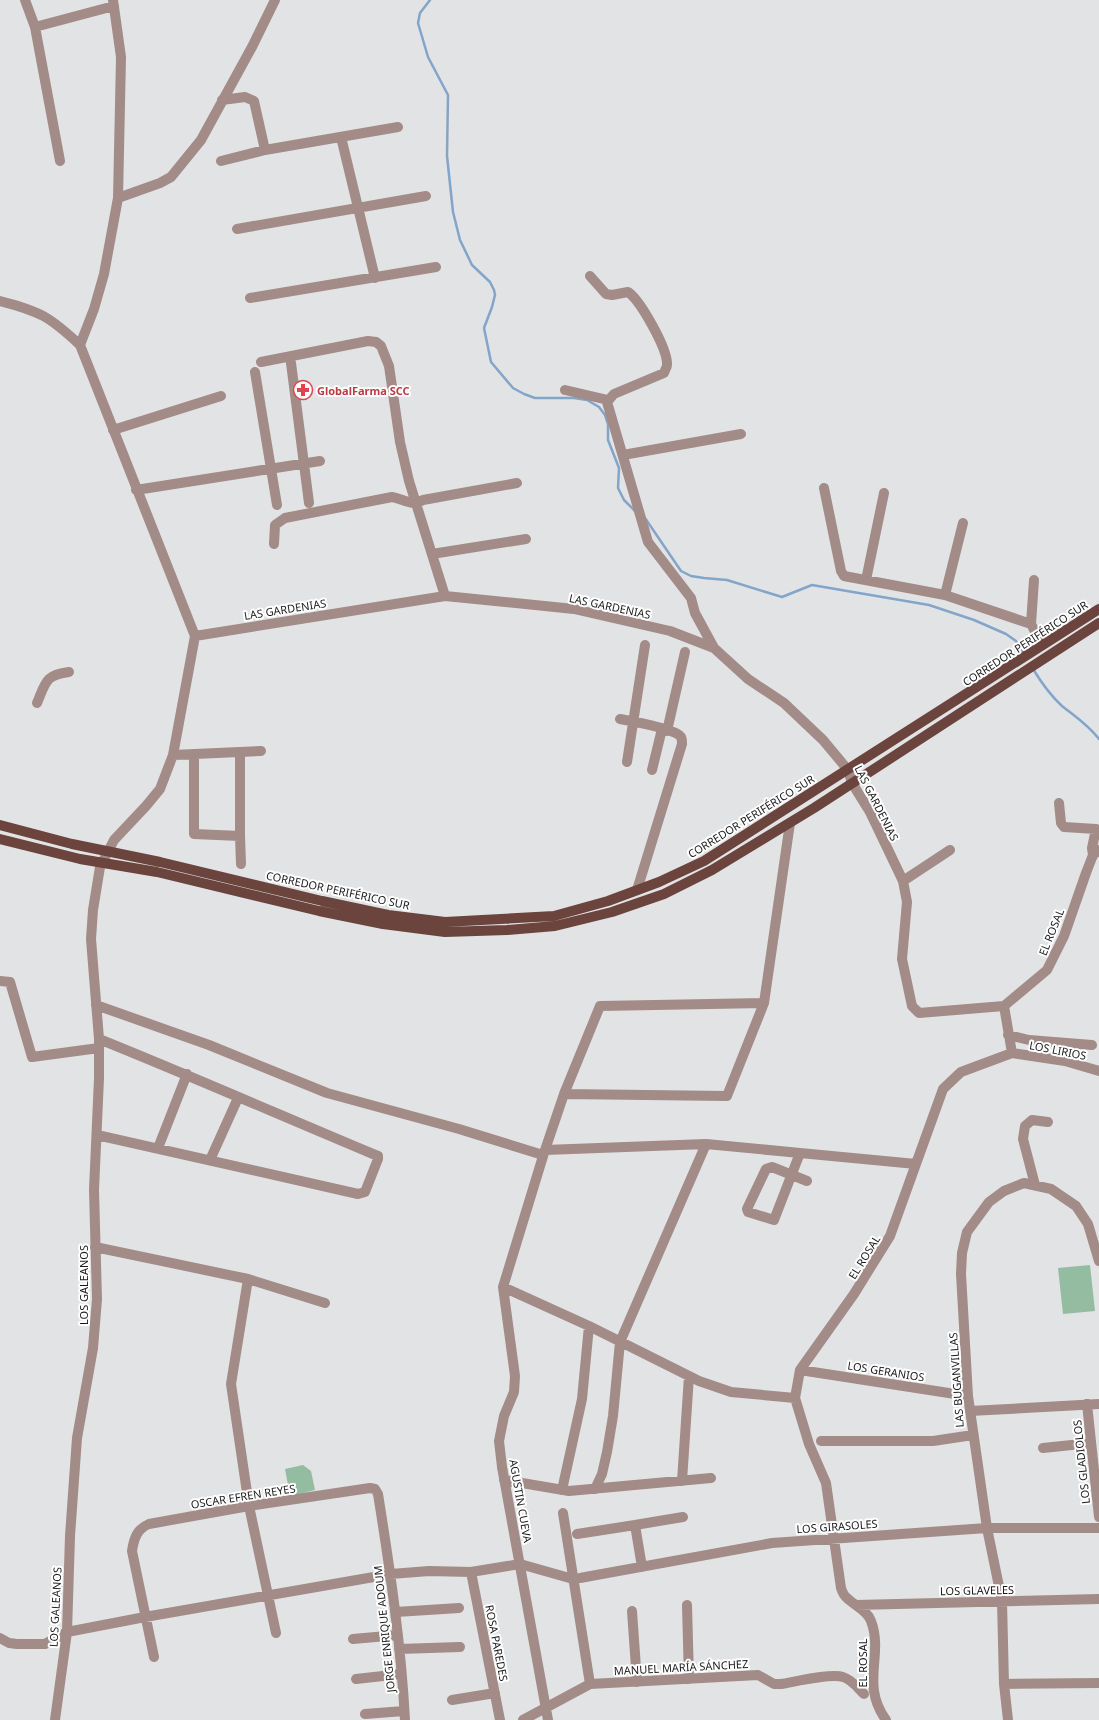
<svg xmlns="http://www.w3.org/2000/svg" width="1099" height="1720" viewBox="0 0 1099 1720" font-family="'Noto Sans',sans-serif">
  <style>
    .green { fill: #94bca0 }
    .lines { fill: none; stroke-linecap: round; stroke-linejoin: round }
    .stream { stroke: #83a5ca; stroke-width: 2.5 }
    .minor { stroke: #a38b87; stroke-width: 10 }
    .major { stroke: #6b443e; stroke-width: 10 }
    .labels { text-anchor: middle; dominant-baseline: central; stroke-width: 4; stroke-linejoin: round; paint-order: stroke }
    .health-label { font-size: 11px; font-weight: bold; fill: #be3a42; stroke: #fff; text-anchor: start }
    .street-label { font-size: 11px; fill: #1b1b1c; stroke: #fff }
  </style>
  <rect width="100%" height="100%" fill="#e2e3e5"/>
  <path class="green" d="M1090,1265L1095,1311L1063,1314L1058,1268Z
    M303,1465L311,1471L315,1490L290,1496L285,1469Z"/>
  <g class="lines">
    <path class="stream" d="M430,0L420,13L418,23L428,57L448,95L447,156L453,212L460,240L472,265L490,282L494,290L495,295L492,307L484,328L491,362L513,388L524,394L535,398H574L587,400L599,407L605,415L608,424V440L619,468L618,488L624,500L636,512
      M645,518L681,571L691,576L704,578L727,580L782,597L812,585L929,605L974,620L1006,634L1016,641L1024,655
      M1033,669C1041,682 1051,696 1062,706C1077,718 1087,724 1099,739"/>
    <path class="minor" d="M25,0L35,27L114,6
      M35,27L60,161
      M222,100L245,97L254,101L265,150
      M341,137L375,278
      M221,161L265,150L398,127
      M118,198L160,183L171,177L201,140L252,47L275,0
      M237,229L426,196
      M590,276L606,294L612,295L628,292C640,300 668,349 667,365C667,367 665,370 664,373L614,394L607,402L648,542L691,598L695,613L714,648
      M250,298L436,267
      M0,301C40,311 50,317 80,345
      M261,362L368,341L376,342L381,346L389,366L400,442L409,481L445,596
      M291,363L309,503
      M255,372L277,505
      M565,390L608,400
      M113,430L221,396
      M623,455L741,434
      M824,488L841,571L844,576L945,595L1031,624L1042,645
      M136,490L320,461
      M274,544L275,525L285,518L392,497C404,499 412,507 423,500L517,483
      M432,554L526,539
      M866,580L884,493
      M945,595L963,523
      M1031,624L1034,580
      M195,636L445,596L574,609L670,631L714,648L748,679L784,703L823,740L848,770L852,783L870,812L903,881L907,902L902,959L912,1006L919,1013L1004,1006
      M37,703C46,682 45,675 69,672
      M620,719C632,721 669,728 679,735C682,737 682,740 682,744L637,890
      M667,731L685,652
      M194,754V834L240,836V752
      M173,755L261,751
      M627,762L645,645
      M652,770L662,729
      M1059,803L1061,823L1064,827L1096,829L1092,848L1093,855
      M240,836L241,864
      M903,881L950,850
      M0,981L10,982L32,1057L99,1048
      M96,1005L209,1045L327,1093L459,1129L543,1155
      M1008,1035L1029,1040L1092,1045
      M1012,1053L1065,1061L1099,1071
      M564,1094L600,1006L764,1003
      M97,1135L358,1194L365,1192L378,1159V1156L373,1154C282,1116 191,1076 99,1039
      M158,1148L187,1074
      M545,1150L706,1144L800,1153
      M210,1160L238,1098
      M807,1181L772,1167L766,1169L747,1209L748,1212L774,1220L800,1153L916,1164
      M1035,1185L1023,1139L1025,1126L1032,1120L1048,1122
      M95,1247L248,1279L325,1303
      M248,1279L231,1384L249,1506L276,1633
      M503,1287L589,1326L699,1381L731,1392L795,1398
      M800,1370L968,1396
      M1087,1404L1099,1517
      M970,1411L1099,1404
      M821,1441H933L973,1435
      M1043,1448L1091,1443
      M504,1480L569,1491L711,1478
      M682,1481L689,1376
      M595,1489L602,1474L607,1452L613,1416L620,1342L706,1144
      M562,1490L582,1399L589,1326
      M563,1513L590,1684
      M635,1525L683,1517
      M577,1534L635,1525L642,1567
      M471,1572L500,1720
      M580,1578L772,1543L987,1528H1099
      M687,1605L689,1679
      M856,1605L1099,1599
      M632,1611L637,1682
      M396,1612L459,1608
      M0,1638L9,1643L17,1644H45L67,1632L145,1617L391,1574L429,1571L471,1572L520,1564L573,1579
      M353,1639L398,1635
      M399,1649L460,1647
      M154,1657L132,1551C134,1538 137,1529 149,1524L249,1506L370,1488L375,1489L378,1494C390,1569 401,1644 405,1720
      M356,1679L401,1674
      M1004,1684L1099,1683
      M452,1700L495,1693
      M365,1714L404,1711
      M55,1720L67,1632L70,1536L77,1438L93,1348L97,1299L94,1190L99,1078V1039L91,939L93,910L100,867L114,840L146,806L160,789L173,755L195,636L80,345L94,309L104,274L118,198L121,57L113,0
      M523,1720L590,1684L758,1675L774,1684H781C794,1682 831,1673 843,1677C851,1679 858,1688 864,1694
      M548,1720L502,1467L499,1441L504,1416L514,1392L515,1376L503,1287L544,1153L564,1094L727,1096L764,1003L790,823
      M886,1720C860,1684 884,1655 871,1621C867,1610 855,1606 847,1598C844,1596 842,1591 841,1588L826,1483L809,1444L795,1398L800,1370L854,1294L890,1236L943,1089L961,1072L1012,1053L1004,1006L1047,970L1064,936L1086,873L1093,855L1099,850
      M1008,1720L1004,1684L1002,1601L987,1528L968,1396L961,1274L962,1253L967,1232L989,1202L1004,1191L1024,1183L1051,1189L1076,1206L1088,1224L1099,1261"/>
    <path class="major" d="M0,825L72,844L160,862L322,901L388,915L445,922L554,916L608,901L659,882L704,861L1099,609
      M0,839L80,859L157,872L319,911L383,924L445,932L507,930L555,926L612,912L664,894L712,870L814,808L1099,623"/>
  </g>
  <defs>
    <symbol id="pharmacy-ring" viewBox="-11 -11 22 22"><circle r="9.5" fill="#fff" stroke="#e0444e" stroke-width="1.5"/><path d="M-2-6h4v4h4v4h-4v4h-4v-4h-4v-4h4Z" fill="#e0444e"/></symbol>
  </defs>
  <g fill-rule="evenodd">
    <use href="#pharmacy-ring" x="292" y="379" width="22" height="22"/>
  </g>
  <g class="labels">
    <g class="health-label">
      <text x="317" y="390">GlobalFarma SCC</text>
    </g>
    <g class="street-label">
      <text transform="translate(610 606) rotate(12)">LAS GARDENIAS</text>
      <text transform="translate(285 609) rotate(-9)">LAS GARDENIAS</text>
      <text transform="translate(1025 643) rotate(-33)">CORREDOR PERIFÉRICO SUR</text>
      <text transform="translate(877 803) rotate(63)">LAS GARDENIAS</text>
      <text transform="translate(751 816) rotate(-32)">CORREDOR PERIFÉRICO SUR</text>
      <text transform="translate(338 890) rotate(12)">CORREDOR PERIFÉRICO SUR</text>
      <text transform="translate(1051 932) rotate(-68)">EL ROSAL</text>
      <text transform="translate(1058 1050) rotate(11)">LOS LIRIOS</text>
      <text transform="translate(864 1257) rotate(-58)">EL ROSAL</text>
      <text transform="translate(83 1285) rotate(-90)">LOS GALEANOS</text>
      <text transform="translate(886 1371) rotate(9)">LOS GERANIOS</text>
      <text transform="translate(956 1380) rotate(-94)">LAS BUGANVILLAS</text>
      <text transform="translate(1081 1462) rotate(-96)">LOS GLADIOLOS</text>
      <text transform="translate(243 1496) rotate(-9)">OSCAR EFREN REYES</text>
      <text transform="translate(521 1501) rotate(80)">AGUSTIN CUEVA</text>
      <text transform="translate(837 1526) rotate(-4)">LOS GIRASOLES</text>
      <text transform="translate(977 1590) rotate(-1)">LOS GLAVELES</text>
      <text transform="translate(55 1607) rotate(-87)">LOS GALEANOS</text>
      <text transform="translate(384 1629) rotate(-96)">JORGE ENRIQUE ADOUM</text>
      <text transform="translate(497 1643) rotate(79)">ROSA PAREDES</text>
      <text transform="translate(862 1663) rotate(-90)">EL ROSAL</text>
      <text transform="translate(681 1667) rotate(-3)">MANUEL MARÍA SÁNCHEZ</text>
    </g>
  </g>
</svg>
